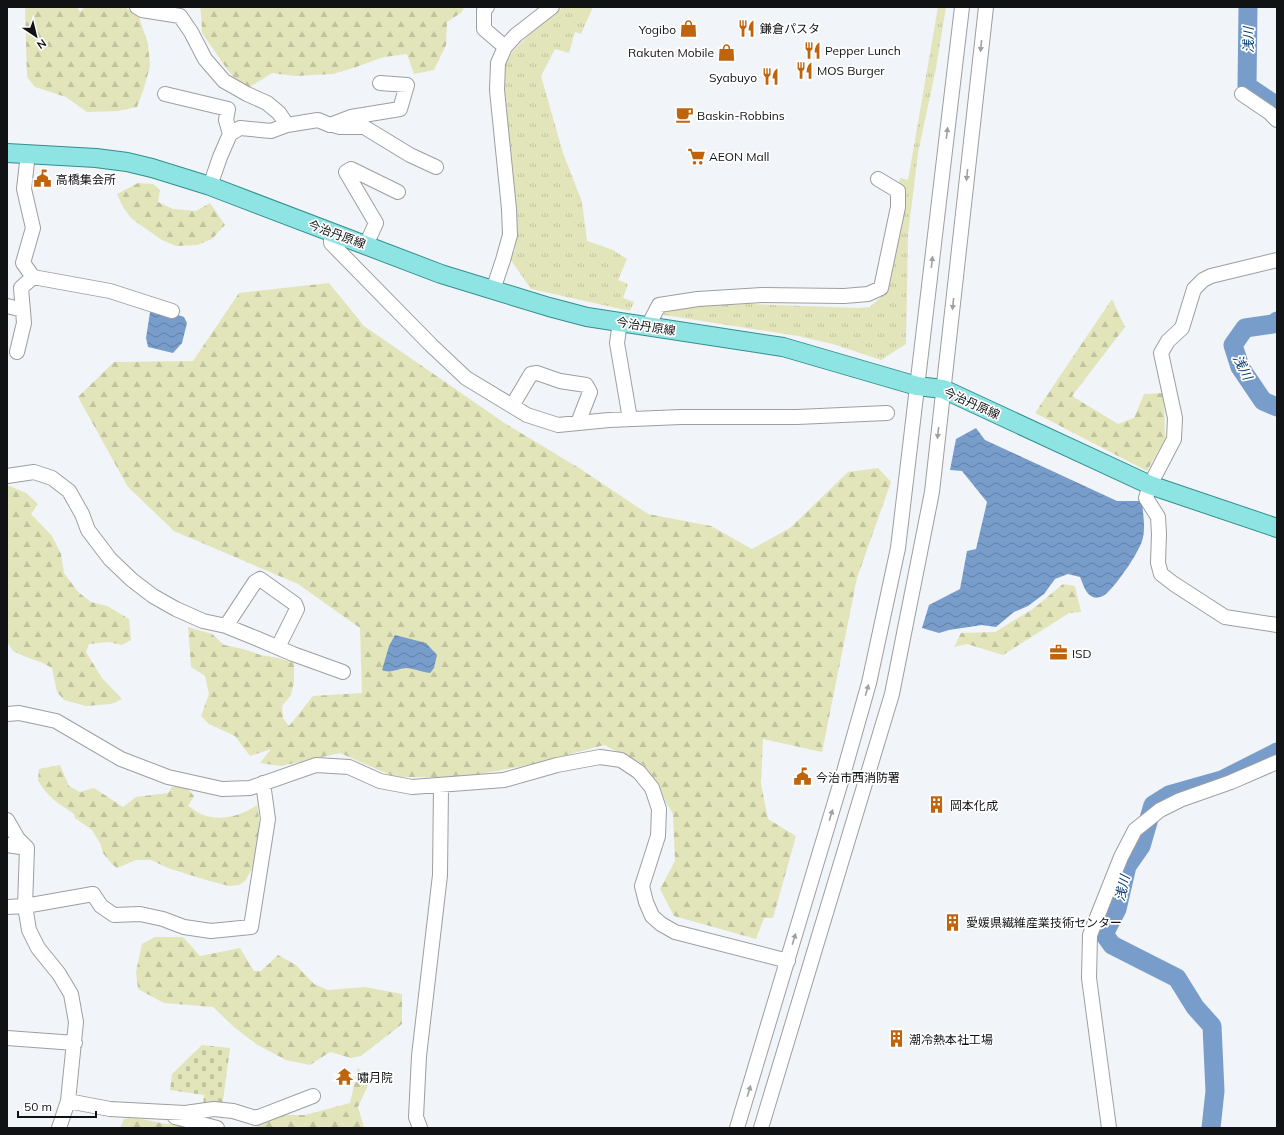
<svg xmlns="http://www.w3.org/2000/svg" width="1284" height="1135" viewBox="0 0 1284 1135" font-family="Mulish,'Noto Sans JP',sans-serif">
  <style>
    .grass { fill: url(#grass-tufts) }
    .forest { fill: url(#forest-firs) }
    .cemetery { fill: url(#cemetery-stones) }
    .water { fill: url(#water-waves) }
    .lines { fill: none; stroke-linecap: round; stroke-linejoin: round }
    .river { stroke: #789dcb; stroke-width: 19 }
    .minor-casing { stroke: #9c9fa2; stroke-width: 16 }
    .major-casing { stroke: #318f8e; stroke-width: 20 }
    .minor { stroke: #fff; stroke-width: 14 }
    .major { stroke: #8ee4e3; stroke-width: 18 }
    .oneway { fill: #a0a0a1 }
    .labels { text-anchor: middle; dominant-baseline: central; stroke-width: 3.5; stroke-linejoin: round; paint-order: stroke }
    .poi-label { font-size: 12px; fill: #111214; stroke: #fff; text-anchor: start }
    .street-label { font-size: 12px; fill: #111214; stroke: #fff }
    .water-label { font-size: 13px; font-style: italic; fill: #013970; stroke: #fff }
  </style>
  <defs>
    <pattern id="grass-tufts" width="24" height="20" patternUnits="userSpaceOnUse"><rect width="24" height="20" fill="#e2e5ba"/><path d="M3 7l-1-3M5 7V3M7 7l1-3M15 17l-1-3M17 17v-4M19 17l1-3" fill="none" stroke="#c1c39f"/></pattern>
    <pattern id="forest-firs" width="22" height="20" patternUnits="userSpaceOnUse"><rect width="22" height="20" fill="#e2e5ba"/><path d="M5 1l3.5 6h-7zM16 11l3.5 6h-7z" fill="#c1c39f"/></pattern>
    <pattern id="cemetery-stones" width="16" height="16" patternUnits="userSpaceOnUse"><rect width="16" height="16" fill="#e2e5ba"/><path d="M2 7V4a2 2 0 0 1 4 0v3zM10 15v-3a2 2 0 0 1 4 0v3z" fill="#c1c39f"/></pattern>
    <pattern id="water-waves" width="16" height="10" patternUnits="userSpaceOnUse"><rect width="16" height="10" fill="#789dcb"/><path d="M0 5q4-4 8 0t8 0" fill="none" stroke="#617fa4"/></pattern>
  </defs>
  <rect width="100%" height="100%" fill="#f1f4f8"/>
  <path class="grass" d="M563,7H593L581,34L575,32L569,53L555,49L541,76L563,153L582,202L587,241L613,250L627,259L618,280L628,284L623,298L634,302L630,311L531,289L508,256L515,251L516,217L506,139L501,69L513,51L529,35Z
    M938,7H946L936,68L918,153L908,235L906,344L881,360L833,344L798,336L658,314L664,307L749,304L859,308L870,307L880,298L887,281L900,178L908,180Z"/>
  <path class="forest" d="M25,7H77L80,12L85,7H125L139,17L148,44L150,66L144,88L137,107L118,111L87,112L66,97L35,87L27,77Z
    M200,7H464L462,12L447,22L446,45L434,70L414,74L407,54L384,57L356,67L333,74L296,76L272,73L245,90L227,69L202,33L201,13Z
    M138,183L153,184L160,190L158,202L173,209L196,211L210,203L225,225L212,239L197,245L176,246L162,240L132,219L123,207L117,194Z
    M329,283L364,326L506,424L579,468L648,514L711,526L752,549L790,528L848,472L878,468L891,482L857,578L822,752L763,739L761,784L768,819L796,836L773,918H764L756,939L674,916L660,889L675,861L673,814L644,765L604,745L534,764L463,777H395L340,753L281,766L260,763L271,749L250,756L235,736L209,724L201,716L209,694L205,676L191,667L188,627L212,634L224,645L243,649L261,655L278,658L294,663V682L291,695L282,706L283,718L289,726L313,696L362,693L360,628L298,584L174,531L128,487L78,397L114,362L193,361L239,293Z
    M1112,299L1125,327L1072,396L1118,424L1134,418L1144,394L1164,393L1165,439L1147,471L1035,413Z
    M7,485L26,493L38,504L31,514L52,536L61,554L64,573L78,592L91,602L107,606L129,619L131,640L122,645L109,642L89,644L86,652L102,678L122,699L111,704L86,706L64,700L57,692L52,668L41,662L26,657L13,651L7,642Z
    M1063,584L1075,586L1081,612L1069,613L1003,655L967,644L954,647L961,633L995,632L1033,609Z
    M60,765L69,786L80,792L94,788L123,807L136,797L168,793L172,787L184,785L194,796L188,806C192,808 196,812 201,814C220,822 241,816 257,805L260,825L254,866L245,881L239,885L229,886L206,880L168,868L151,860H136L117,868L112,864L103,853L100,843L92,830L75,818L74,814L55,801L46,792L38,781L39,769Z
    M155,937H183L200,956L240,948L254,971H261L278,955L296,965L314,984L328,990L365,987L402,994V1024L361,1056L351,1058L330,1052L310,1065L286,1060L256,1044L234,1027L213,1007L164,1003L138,989L136,972L142,944Z
    M358,1067L368,1085L358,1107L364,1128H257L258,1124L281,1115H305L350,1103Z
    M133,1117L165,1124L185,1123L186,1128H120L124,1119Z"/>
  <path class="cemetery" d="M202,1045L230,1048L222,1108L203,1105L204,1095L170,1090L172,1074Z"/>
  <path class="water" d="M151,306L184,317L187,323L182,343L173,353L148,347L146,338Z
    M976,428L985,440L1117,501H1142C1143,514 1146,530 1142,541C1138,554 1117,584 1107,593C1104,596 1097,599 1093,597C1085,594 1083,583 1080,577L1068,574L1055,579L1044,594L1028,606L1014,612L996,627L982,625L949,630L939,633L922,628L929,605L960,589L967,551L976,549L987,502L962,471L950,470L956,439Z
    M395,635L426,643L437,655L434,668L430,673C422,672 415,669 407,668C399,668 391,674 382,670L389,646Z"/>
  <g class="lines">
    <path class="river" d="M1248,7L1247,86L1277,106
      M1277,321L1273,324L1245,328L1233,345L1240,367L1263,401L1277,407
      M1211,1128L1215,1091L1212,1026L1195,1007L1177,978L1112,945L1104,934L1117,909L1127,866L1141,846L1153,805L1169,795L1222,780L1277,752"/>
    <defs>
      <path id="minor" d="M137,7L142,10L180,16L191,32L205,59L224,81L247,94L267,103L279,113L287,125
        M487,7L484,10V29L505,47
        M165,94L228,109L226,120L230,134
        M1242,94L1270,113L1277,120
        M333,125L340,127H364L410,155L436,167
        M210,186L220,157L230,134L240,128L271,131L287,125L318,120L330,125L351,117L400,109L407,85L380,83
        M331,233V243L431,345L466,378L527,415L558,425L609,420L681,417H797L887,413
        M366,245L376,223L346,172L351,169L398,192
        M1277,260L1211,276L1203,280L1194,289L1182,328L1168,341L1161,353L1175,418L1174,439L1150,485L1146,498L1158,517L1159,534L1158,563L1161,574L1174,584L1225,617L1277,625
        M33,277L110,291L172,311
        M493,290L503,260L510,235L509,209L497,90L498,63L505,47L516,35L552,7
        M7,306L23,310
        M620,322L617,343L630,419
        M648,326L659,305L698,299L762,295L844,296L868,294L881,288L898,207V191L878,179
        M17,352L24,323L21,288L33,277L23,263L33,228L24,189L28,153
        M512,406L531,374L537,373L560,381L586,385L590,392L578,423
        M7,476L34,472L52,478L69,491L82,514L88,530L110,559L132,580L153,596L176,609L203,621L226,626L258,639L293,654L343,672
        M226,626L255,582L260,579L295,604L297,609L278,647
        M7,714L19,713L56,721L121,759L168,777L222,789L250,788L316,765L349,767L380,781L412,787L504,780L557,765L600,757L621,760L639,772L652,788L659,809L658,836L642,886L646,902L652,916L661,924L675,932L788,961
        M7,820L18,839L27,848L25,906L29,930L38,948L59,974L71,994L76,1022L68,1101L59,1128
        M7,845L27,848
        M7,907L25,906L93,894L101,906L114,915L140,914L163,919L184,927L211,931L251,927L268,819L263,783
        M7,1038L75,1043
        M68,1101L110,1109L185,1113L214,1109L233,1111L256,1118L313,1096
        M175,1117L217,1128
        M420,1128L416,1117L419,1056L440,875L441,785
        M737,1128L843,775L869,683L898,548L962,7
        M761,1128L892,694L932,492L986,7
        M1109,1128L1089,978L1090,935L1121,857L1135,830L1160,810L1180,800L1231,782L1277,762"/>
      <path id="major" d="M7,153L96,158L127,162L152,168L210,186L441,274L549,307L587,317L783,347L917,386L943,389L1150,485L1277,528"/>
    </defs>
    <use href="#minor" class="minor-casing"/>
    <use href="#major" class="major-casing"/>
    <use href="#minor" class="minor"/>
    <use href="#major" class="major"/>
  </g>
  <defs><path id="oneway-solid" d="M-6-.8H1V-3.2L6.5 0L1 3.2V.8H-6Z"/></defs>
  <g class="oneway">
    <use href="#oneway-solid" transform="translate(981 46) rotate(96)"/>
    <use href="#oneway-solid" transform="translate(947 133) rotate(-83)"/>
    <use href="#oneway-solid" transform="translate(967 175) rotate(96)"/>
    <use href="#oneway-solid" transform="translate(932 262) rotate(-83)"/>
    <use href="#oneway-solid" transform="translate(953 304) rotate(96)"/>
    <use href="#oneway-solid" transform="translate(938 433) rotate(96)"/>
    <use href="#oneway-solid" transform="translate(867 690) rotate(-74)"/>
    <use href="#oneway-solid" transform="translate(831 815) rotate(-73)"/>
    <use href="#oneway-solid" transform="translate(794 939) rotate(-73)"/>
    <use href="#oneway-solid" transform="translate(749 1091) rotate(-73)"/>
  </g>
  <defs>
    <symbol id="restaurant-bare" viewBox="-9 -9 18 18"><path d="M-5-6h1v4h1v-4h1v4h1v-4h1v5L-1.5 .5V6h-2V.5L-5-1ZM5-6V6H3V1.5H1.5Q1.5-4 5-6Z" fill="#bf640c" stroke="#fff" stroke-width="2.5" paint-order="stroke"/></symbol>
    <symbol id="shop-bare" viewBox="-9 -9 18 18"><path d="M-5-2.5h2.3a2.7 3.5 0 0 1 5.4 0H5L5.5 6h-11ZM-1.5-2.5h3a1.5 2.3 0 0 0-3 0Z" fill="#bf640c" stroke="#fff" stroke-width="2.5" paint-order="stroke"/></symbol>
    <symbol id="cafe-bare" viewBox="-9 -9 18 18"><path d="M-5.5-4.5H6V0H3Q3 3.5 0 3.5H-2.5Q-5.5 3.5-5.5 0ZM3-3.2v2h1.7v-2ZM-6 4.5H4V6H-6Z" fill="#bf640c" stroke="#fff" stroke-width="2.5" paint-order="stroke"/></symbol>
    <symbol id="supermarket-bare" viewBox="-9 -9 18 18"><path d="M-6-5.5h2.5l.6 2H6L4.5 2H-2.5L-4.4-4H-6ZM-1.5 3.2a1.3 1.3 0 1 0 .1 0ZM3 3.2a1.3 1.3 0 1 0 .1 0Z" fill="#bf640c" stroke="#fff" stroke-width="2.5" paint-order="stroke"/></symbol>
    <symbol id="civic-bare" viewBox="-9 -9 18 18"><path d="M-.6-6.5H3V-4.5H.6V-3L4-1V1h2V6H-6V1h2V-1L-.6-3ZM-1.2 2.5V6h2.4V2.5Z" fill="#bf640c" stroke="#fff" stroke-width="2.5" paint-order="stroke"/></symbol>
    <symbol id="office-bare" viewBox="-9 -9 18 18"><path d="M-6-3h4V-5.5h4V-3h4V5H-6ZM-1-4.5V-3h2v-1.5ZM-6 0V1H6V0Z" fill="#bf640c" stroke="#fff" stroke-width="2.5" paint-order="stroke"/></symbol>
    <symbol id="building-bare" viewBox="-9 -9 18 18"><path d="M-4-6H4V6H1V3H-1V6H-4ZM-2.5-4.3h1.7v1.8h-1.7ZM.8-4.3h1.7v1.8H.8ZM-2.5-1h1.7V.8h-1.7ZM.8-1h1.7V.8H.8Z" fill="#bf640c" stroke="#fff" stroke-width="2.5" paint-order="stroke"/></symbol>
    <symbol id="temple-bare" viewBox="-9 -9 18 18"><path d="M0-6L5-2H3V0L6.5 2.5H4V6H1.5V3h-3V6H-4V2.5H-6.5L-3 0V-2H-5Z" fill="#bf640c" stroke="#fff" stroke-width="2.5" paint-order="stroke"/></symbol>
  </defs>
  <g fill-rule="evenodd">
    <use href="#restaurant-bare" x="734" y="16" width="25" height="25"/>
    <use href="#shop-bare" x="676" y="16" width="25" height="25"/>
    <use href="#restaurant-bare" x="800" y="38" width="25" height="25"/>
    <use href="#shop-bare" x="714" y="40" width="25" height="25"/>
    <use href="#restaurant-bare" x="792" y="58" width="25" height="25"/>
    <use href="#restaurant-bare" x="758" y="64" width="25" height="25"/>
    <use href="#cafe-bare" x="672" y="102" width="25" height="25"/>
    <use href="#supermarket-bare" x="684" y="144" width="25" height="25"/>
    <use href="#civic-bare" x="30" y="166" width="25" height="25"/>
    <use href="#office-bare" x="1046" y="640" width="25" height="25"/>
    <use href="#civic-bare" x="790" y="764" width="25" height="25"/>
    <use href="#building-bare" x="924" y="792" width="25" height="25"/>
    <use href="#building-bare" x="940" y="910" width="25" height="25"/>
    <use href="#building-bare" x="884" y="1026" width="25" height="25"/>
    <use href="#temple-bare" x="332" y="1064" width="25" height="25"/>
  </g>
  <g class="labels">
    <g class="poi-label">
      <text x="760" y="28">鎌倉パスタ</text>
      <text x="676" y="29" text-anchor="end">Yogibo</text>
      <text x="825" y="50">Pepper Lunch</text>
      <text x="714" y="52" text-anchor="end">Rakuten Mobile</text>
      <text x="817" y="70">MOS Burger</text>
      <text x="757" y="77" text-anchor="end">Syabuyo</text>
      <text x="697" y="115">Baskin-Robbins</text>
      <text x="709" y="156">AEON Mall</text>
      <text x="56" y="179">高橋集会所</text>
      <text x="1072" y="653">ISD</text>
      <text x="816" y="777">今治市西消防署</text>
      <text x="950" y="805">岡本化成</text>
      <text x="966" y="922">愛媛県繊維産業技術センター</text>
      <text x="909" y="1039">潮冷熱本社工場</text>
      <text x="357" y="1077">嘯月院</text>
    </g>
    <g class="street-label">
      <text transform="translate(337 234) rotate(20)">今治丹原線</text>
      <text transform="translate(646 326) rotate(9)">今治丹原線</text>
      <text transform="translate(972 403) rotate(24)">今治丹原線</text>
    </g>
    <g class="water-label">
      <text transform="translate(1248 40) rotate(-90)">浅川</text>
      <text transform="translate(1243 367) rotate(63)">浅川</text>
      <text transform="translate(1122 888) rotate(-77)">浅川</text>
    </g>
  </g>
  <rect width="1284" height="1135" fill="none" stroke="#111214" stroke-width="16"/>
  <g transform="translate(36 36) rotate(145)" stroke="#ffffff" stroke-width="3" paint-order="stroke">
  <path d="M0-3L7 15L0 10L-7 15Z" fill="#111214"/>
  <text y="-6" font-size="11" font-weight="bold" text-anchor="middle" fill="#111214">N</text>
  </g>
  <path d="M18 1111v6h78v-6" fill="none" stroke="#111214" stroke-width="2"/>
  <text x="24" y="1111" font-size="12" fill="#111214" stroke="#ffffff" stroke-width="3" paint-order="stroke">50 m</text>
</svg>
